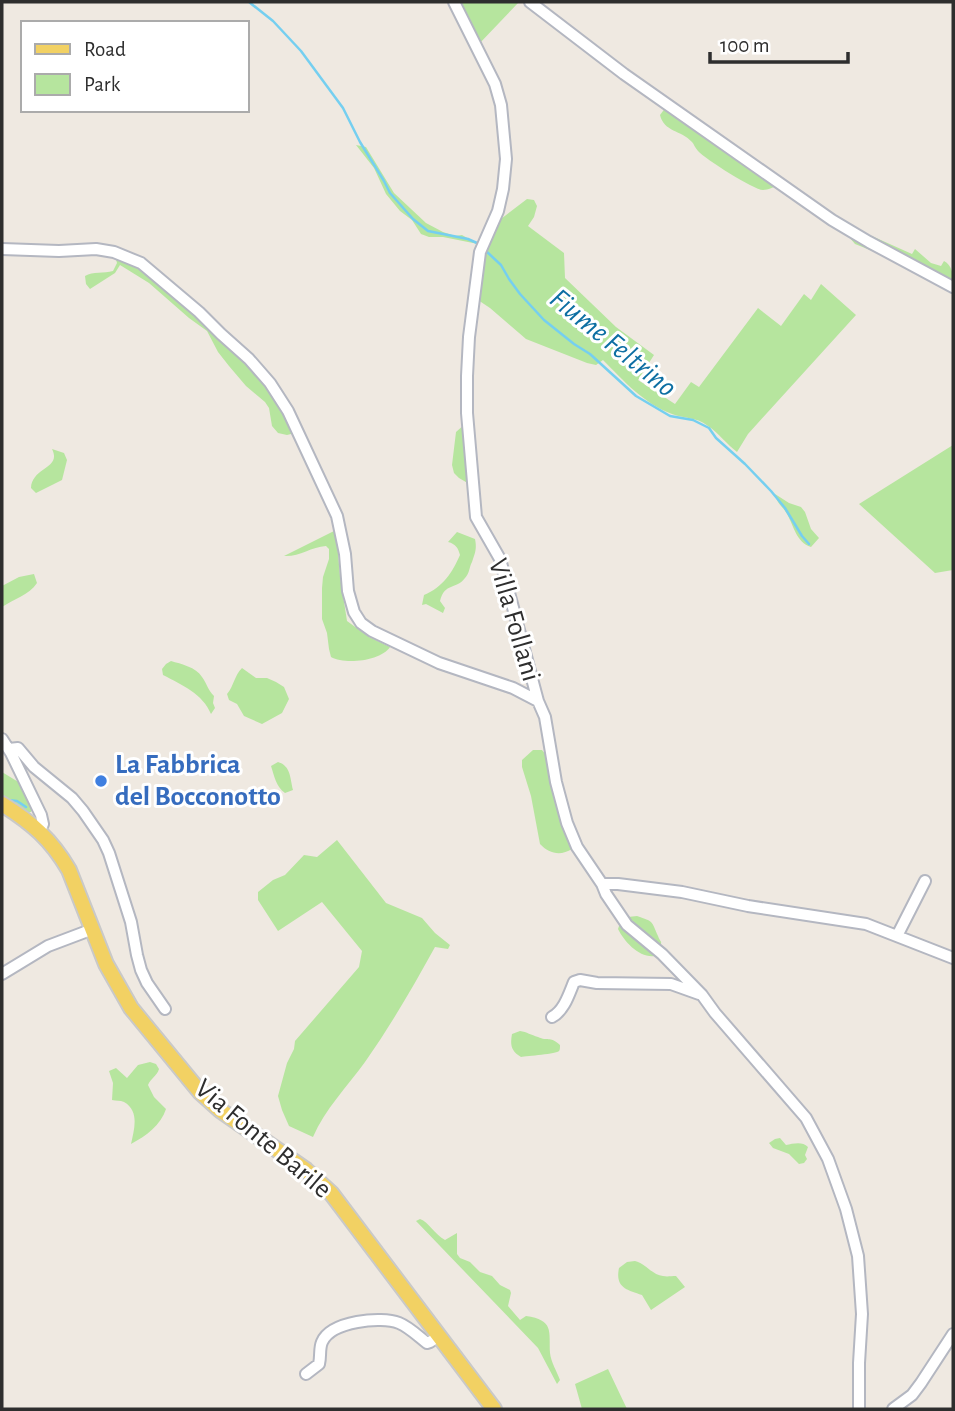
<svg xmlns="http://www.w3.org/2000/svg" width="955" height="1411" viewBox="0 0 955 1411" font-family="'Alegreya Sans',sans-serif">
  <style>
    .green { fill: #b6e59e }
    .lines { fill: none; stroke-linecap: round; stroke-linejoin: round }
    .stream { stroke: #75cff0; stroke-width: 2.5 }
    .minor-casing { stroke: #b4b7c1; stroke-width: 14 }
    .major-casing { stroke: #c9c9c9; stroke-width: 18 }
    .minor { stroke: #fff; stroke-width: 10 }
    .major { stroke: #f2d163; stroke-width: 14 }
    .shop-dot { fill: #3f7fe0; stroke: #fff; stroke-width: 2.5 }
    .labels { text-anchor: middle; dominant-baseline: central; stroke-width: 6; stroke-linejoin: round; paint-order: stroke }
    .street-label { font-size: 28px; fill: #2e2e2e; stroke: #fff }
    .shop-label { font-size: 28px; font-weight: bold; fill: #366cbe; stroke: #fff; text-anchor: start }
    .water-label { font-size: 30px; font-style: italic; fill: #0d6fa3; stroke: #fff }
  </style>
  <rect width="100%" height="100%" fill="#efe9e1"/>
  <path class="green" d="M456,2H519L478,45Z
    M666,107L778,185C774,187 768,190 763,190C754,190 705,159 698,151C695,148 694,144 692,142C681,130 664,132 660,115Z
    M356,145L366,147L394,193L426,223L443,232L455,236L462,235L478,244L443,237H429L421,234L412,220L400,211L386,194L374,168Z
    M527,199L534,200L537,206L534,217L528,226L564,253L565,278L616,327L654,355L638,380L675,404L691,382L699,387L758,308L781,326L804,294L811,300L821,284L856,315L748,434L737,452C726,444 719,433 708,426C695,416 684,419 672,414C643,403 624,381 603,360L596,365L587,363L526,339L490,308L475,298L487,244L497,222Z
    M854,228L912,254L915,249L931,263L941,266L944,261C955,267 953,281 953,293L939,284L915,273L885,256L855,244L849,237Z
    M115,256L151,272L222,339L254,372L274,399L295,433L287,435L278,433L272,426L269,408L265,402L246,386L229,366L218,352L207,331L189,318L149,283L120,265L115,273L90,289L86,284L85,276C93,271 104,274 113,271L117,263Z
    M465,424L471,485L459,478L454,473L452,465L456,432Z
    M953,445V570L935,573L859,504Z
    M52,449L64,453L67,460L62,480L36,493L31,488C32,467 62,469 52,449Z
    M775,494L789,503L801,507L805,512L811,529L819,538L811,547C796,542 794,526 787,514C782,505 778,506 775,494Z
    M336,530L340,576L347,621L369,637L390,647C381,661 345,665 331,657L329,649L327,633L322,619V588L323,577L329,559V549L326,546C311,547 299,557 284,556Z
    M457,532L475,539C477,549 475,553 472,562C469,567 470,573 465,578C456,590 445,582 440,601L445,608L443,613L426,604L422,605L424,595C443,587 452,573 460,555C458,548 456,544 448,542Z
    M34,574L37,583C29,595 14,599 2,607V586L19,577Z
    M171,661C181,664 196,667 202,677C207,684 208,690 214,696L213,703L215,708L211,714C203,694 182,685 163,675L162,669L166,664Z
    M242,668L256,678H267L276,682L284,687L289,699L282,713L262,724L244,716L237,704L229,700L227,694C234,686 234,676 242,668Z
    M533,750H542L546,755L572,849C561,856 549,854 540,844L531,796L522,767V760Z
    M278,762C291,766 290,778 293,790L285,793C276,787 274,775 271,766Z
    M2,772L20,783L32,809L31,812H24L2,799Z
    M337,840L386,903L422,918L435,933L450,945L448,949L435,947C413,987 391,1025 365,1062C347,1087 325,1109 313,1137L289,1126L282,1110L278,1096L287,1063L294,1049L295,1041L359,967L362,951L322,902L278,931L258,900V892L273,880L285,875L304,855L317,857Z
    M637,916C654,922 651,920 658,936C662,946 661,937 661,948L628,917Z
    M621,920L659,955C642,961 625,943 618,929Z
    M520,1031C527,1032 531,1035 538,1037C548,1042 549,1035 560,1045C560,1047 560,1050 559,1051C557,1054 527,1056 521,1057C511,1051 510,1045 512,1034Z
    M150,1062L156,1064L159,1069C157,1076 151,1078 148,1085L154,1097L166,1109C161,1125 146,1136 131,1144C134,1130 140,1111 124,1102C120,1100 116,1101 112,1100L113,1083L109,1071L116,1068L127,1078L138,1065Z
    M780,1138L786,1145C793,1144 802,1141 808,1147L805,1155L807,1159L804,1163L799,1164L789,1154L773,1148L769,1143L775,1139Z
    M420,1219C429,1222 434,1234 445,1240L457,1233V1254L460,1258L470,1262L480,1272L492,1276L500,1285L510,1290L511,1293L508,1306L520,1320L526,1316C554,1320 549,1331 550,1353C551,1362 557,1372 560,1380L557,1384L538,1348L416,1221Z
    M635,1261C645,1263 652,1275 663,1276C667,1277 671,1276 676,1276L685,1287L651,1310L642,1295C626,1290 615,1287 619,1268L627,1262Z
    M608,1369L627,1409H582L575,1384Z"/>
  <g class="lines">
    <path class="stream" d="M249,2L273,21L301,51L343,108L360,142L384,181L390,193L413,219L428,231L468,239L477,243
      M486,251L501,265L509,279L520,294L544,320L574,344L590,354L636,396L670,416L693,420L709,428L716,438L745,464L771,491L785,508L802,536L809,544
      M7,800L17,801L26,807"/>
    <defs>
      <path id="minor" d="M454,2L495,84L501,105L506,159L503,189L498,211L480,252L469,337L467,376V413L476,517L500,559L538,701L545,717L556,782L567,823L577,847L602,884H618L682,892L748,906L866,924L953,958
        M530,2L624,74L832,220L869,242L953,287
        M2,249L59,251L96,249L114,252L141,263L199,312L221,334L249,359L270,383L288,411L337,516L345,554L348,591L354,612L361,623L372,631L439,663L513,688L538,701
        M2,739L11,753L41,815L43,824L40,831
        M9,749L18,748L34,767L72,798L83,811L103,840L109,853L131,922L137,955L141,970L147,983L165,1009
        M602,884L606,894L627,925L662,954L702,995L715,1013L806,1118L828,1159L846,1209L858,1256L862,1314L859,1363V1409
        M897,936L925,881
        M2,974L48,946L93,929
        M552,1017C564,1011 569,994 574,982L580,980L597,983L671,984L699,994
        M306,1374L319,1364C321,1356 319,1349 322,1342C331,1321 381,1316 399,1323C409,1327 418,1336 427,1343L430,1342L439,1336
        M893,1409L912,1395L921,1383L953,1334"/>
      <path id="major" d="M2,804C32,823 51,839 69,870L106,964L131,1008L200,1092L220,1110L306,1170L331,1193L494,1409"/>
    </defs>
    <use href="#minor" class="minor-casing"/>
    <use href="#major" class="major-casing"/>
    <use href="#minor" class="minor"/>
    <use href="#major" class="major"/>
  </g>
  <circle class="shop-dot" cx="101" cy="781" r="7"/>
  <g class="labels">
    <g class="street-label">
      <text transform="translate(514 620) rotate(74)">Villa Follani</text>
      <text transform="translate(263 1139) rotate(40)">Via Fonte Barile</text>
    </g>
    <g class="shop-label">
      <text x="115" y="765">La Fabbrica<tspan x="115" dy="32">del Bocconotto</tspan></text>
    </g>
    <g class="water-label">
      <text transform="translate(613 343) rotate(39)">Fiume Feltrino</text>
    </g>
  </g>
  <rect width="955" height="1411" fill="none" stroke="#2e2e2e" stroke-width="7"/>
  <rect x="21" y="21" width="228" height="91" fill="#ffffff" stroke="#ababab" stroke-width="2"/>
  <rect x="35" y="44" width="35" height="10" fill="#f2d163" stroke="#ababab" stroke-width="2"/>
  <text x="84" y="56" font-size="21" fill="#2e2e2e">Road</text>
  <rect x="35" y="74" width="35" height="21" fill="#b6e59e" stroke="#ababab" stroke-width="2"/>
  <text x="84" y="91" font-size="21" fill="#2e2e2e">Park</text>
  <path d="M710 52v10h138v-10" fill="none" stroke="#2e2e2e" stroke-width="3.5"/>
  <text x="720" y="52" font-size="21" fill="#2e2e2e" stroke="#ffffff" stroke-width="5" paint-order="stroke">100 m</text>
</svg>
